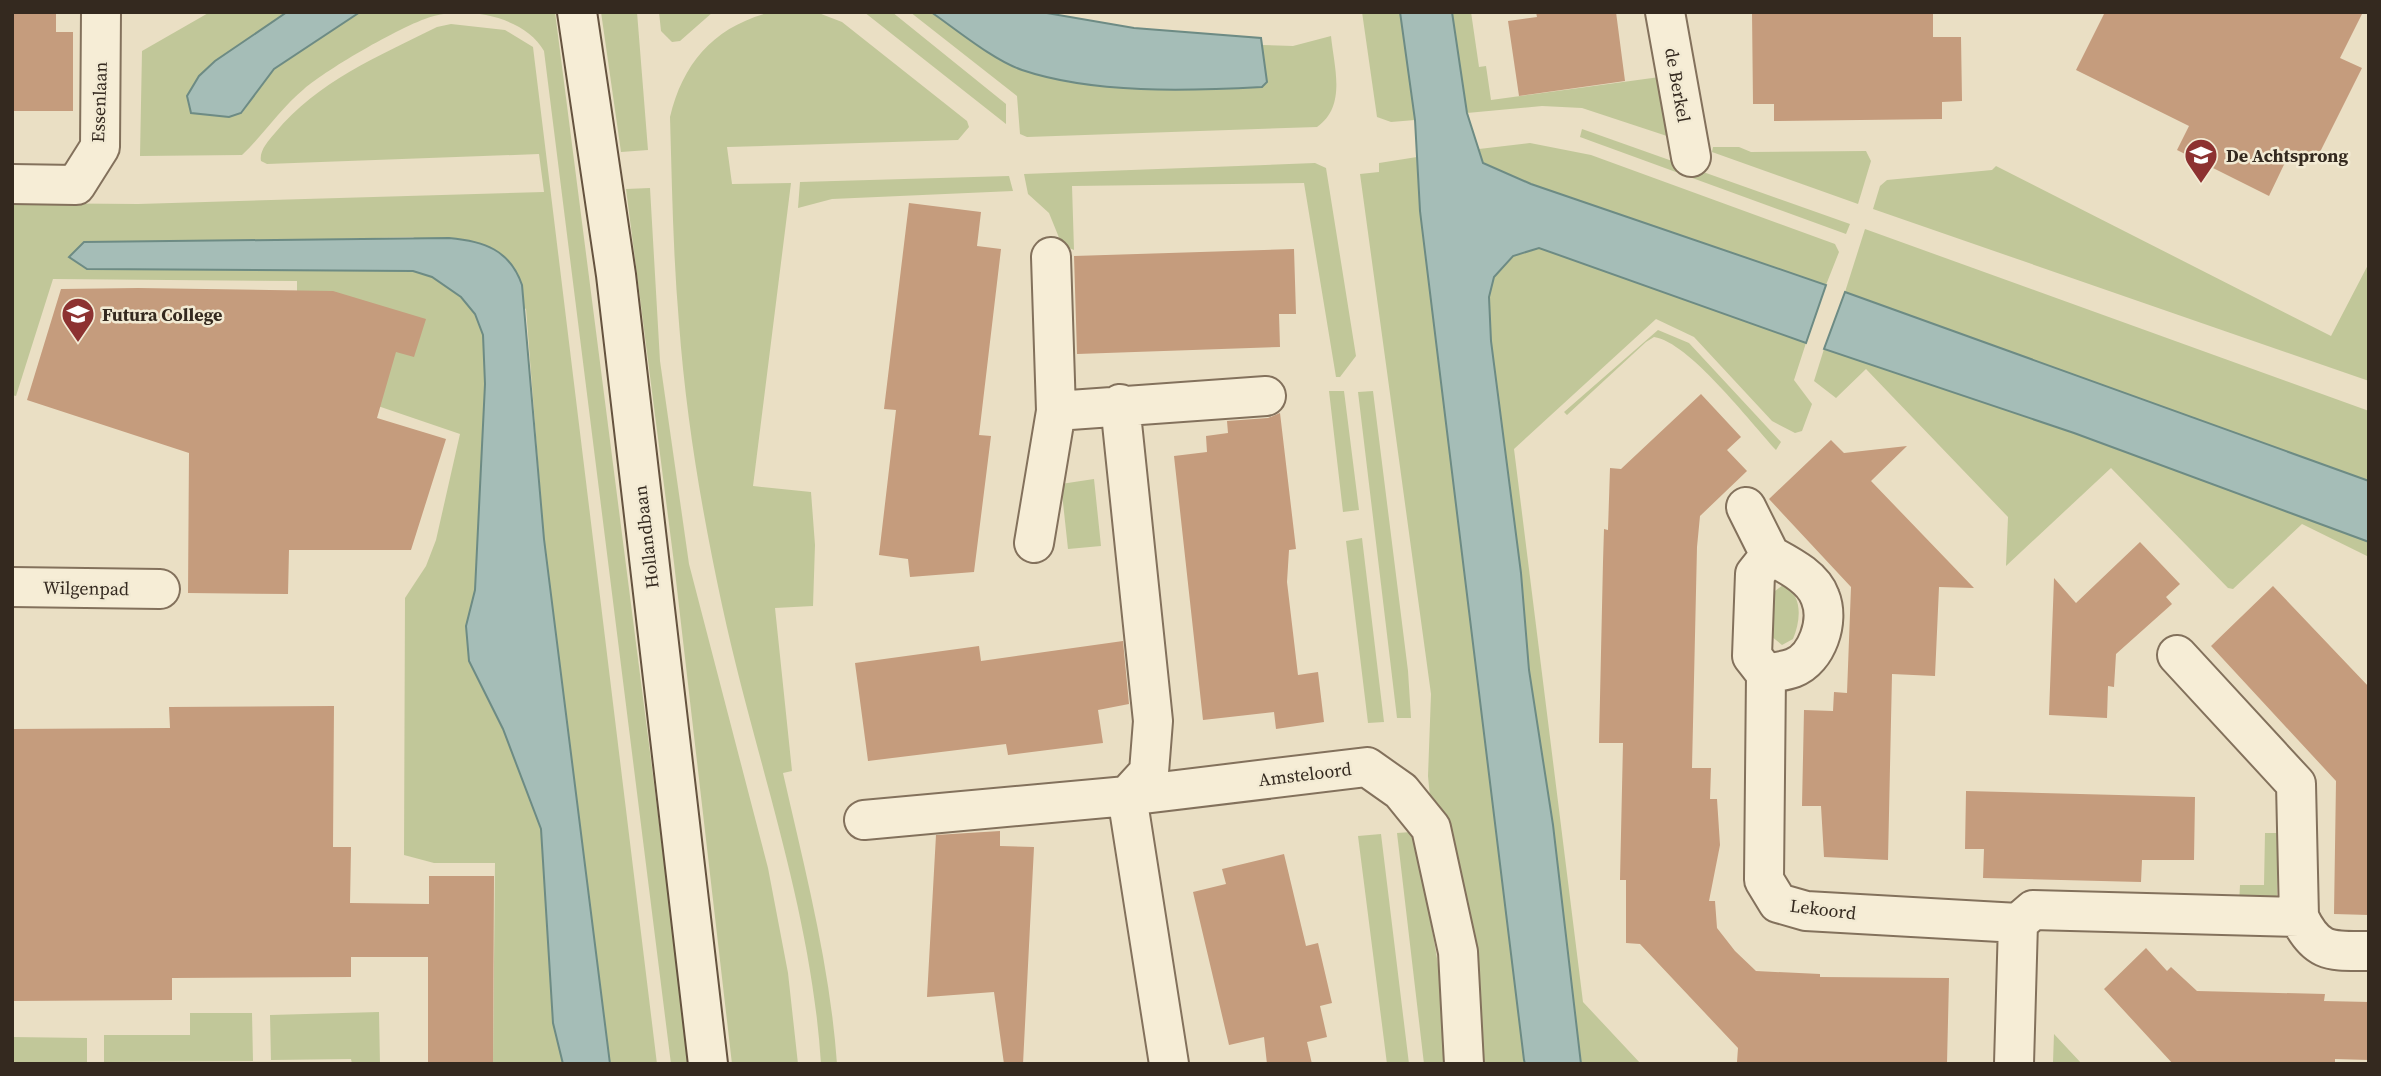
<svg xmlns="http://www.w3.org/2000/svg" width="2381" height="1076" viewBox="0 0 2381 1076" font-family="'Source Serif 4',serif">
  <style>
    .green { fill: #c1c799 }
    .water { fill: #a5bdb7; stroke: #6d8b84; stroke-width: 2 }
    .building { fill: #c59c7d }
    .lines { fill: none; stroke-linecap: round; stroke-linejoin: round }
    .street-casing { stroke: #83715c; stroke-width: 42 }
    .secondary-casing { stroke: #65533f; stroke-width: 42 }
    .street { stroke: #f6edd6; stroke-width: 38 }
    .secondary { stroke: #f6edd6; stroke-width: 38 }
    .labels { text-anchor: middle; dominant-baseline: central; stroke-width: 5; stroke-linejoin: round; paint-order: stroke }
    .street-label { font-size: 18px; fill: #34291f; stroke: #f2ead3 }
    .poi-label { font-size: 18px; font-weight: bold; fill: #34291f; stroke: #f2ead3; text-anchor: start }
  </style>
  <rect width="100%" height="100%" fill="#eadfc4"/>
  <path class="green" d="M210,12H287L199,76L242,113L274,69L360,12H555L690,1064H671L544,51C525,17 470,7 434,16C406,23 327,69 304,89C281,108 264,134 242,155L140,156L142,51Z
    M601,12H637L648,150L621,152Z
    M659,12H713L680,41L672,42L661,31Z
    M771,12H816L842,22L967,121L969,127L958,140L727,147L732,184L791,183L753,486L811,492L815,545L813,606L775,608L792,771L783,773C805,870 830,965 837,1064H821C811,905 755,759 722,605C702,512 686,418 679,323C673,254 672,185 670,117C683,62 715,26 771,12Z
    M864,12H892L1006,104V124Z
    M910,12H931L1020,69L1050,77L1164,90L1226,89L1267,82L1262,45L1293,46L1331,36C1334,67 1347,106 1317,127L1027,137L1020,134L1017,96Z
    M1362,12H1400L1415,120L1391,122L1377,117Z
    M1452,12H1471L1479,67L1486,66L1491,100L1667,76L1676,139L1582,108L1542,106L1467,113Z
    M451,24L505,30L533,47L657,1064H610L544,539L526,309L413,237L297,240L80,267L413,271L432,277L462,297L475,314L483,335L485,384L475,590L466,626L469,661L503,729L541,829L553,1023L563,1064H493L495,863H434L404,855L405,598L426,566L436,540L460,434L375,405L297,329V281L53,279L16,396L12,395V203L138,204L544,192L539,154L267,164L261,161C259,151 268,141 275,133C318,81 377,57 437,27Z
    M1582,129L1850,224L1846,234L1580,137Z
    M1530,143L1591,155L1835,244L1839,252L1826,285L1531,184L1483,163L1479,149Z
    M1713,147H1739L1751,152L1866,151L1871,161L1858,204L1712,152Z
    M1417,157L1420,211L1525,1064H1480L1430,797L1428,776L1431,694L1360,174L1379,172V163Z
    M1315,163L1326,168L1356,356L1340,377H1336L1304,183L1072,186L1074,250L1062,245L1049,213L1028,194L1024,174Z
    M1996,166L2331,336L2369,263V381L1873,209L1880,186L1887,180L1992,170Z
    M1009,176L1013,191L832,199L798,208L800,182Z
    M650,188L660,361L689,564L768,868L788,973L798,1064H732L674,563L626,189Z
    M1865,229L2369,411V481L1845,292Z
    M1539,248L1806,343L1794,380L1812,404L1802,431L1795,433L1772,421L1694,337L1656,319L1514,449L1583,1002L1641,1064L1581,1062L1553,825L1529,670L1521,573L1491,341L1489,297L1494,277L1513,256Z
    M1658,330L1689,343L1781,442L1776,450C1750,422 1689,342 1654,337L1646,342L1567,415L1564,412Z
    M1824,349L2074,433L2369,542V557L2302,524L2233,589L2228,588L2111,468L2006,566L2008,517L1866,369L1836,398L1814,381Z
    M1329,391H1344L1359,510L1343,512Z
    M1373,391L1408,671L1411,718H1397L1358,392Z
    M1094,479L1101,546L1068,549L1061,484Z
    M1362,538L1384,722L1368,723L1346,541Z
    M1783,585C1803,595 1801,620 1793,639L1782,645L1771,636V594Z
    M1411,832C1429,909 1445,984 1448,1064H1424L1397,833Z
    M2265,833H2278L2277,895L2275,898L2239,904L2240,885H2264Z
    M1381,834L1409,1064H1387L1358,836Z
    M379,1012L380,1064H352L351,1059L271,1060L270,1015Z
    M190,1013H252L253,1061L104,1062V1035H190Z
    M2054,1034L2082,1064L2053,1062Z
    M12,1037L87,1038V1064H12Z"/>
  <path class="water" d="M287,12H360L274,69L241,113L229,117L191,113L187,96L199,76L215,61Z
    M931,12H1041L1134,28L1261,38L1267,82L1262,87C1188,91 1093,94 1022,70C993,60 957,30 931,12Z
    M1400,12H1452L1467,113L1483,163L1531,184L1826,285L1806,343L1539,248L1513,256L1494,277L1489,297L1491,341L1521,573L1529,670L1553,825L1581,1064H1525L1524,1060L1420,211L1415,120Z
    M449,238C484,241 510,250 522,285L544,539L610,1064H563L553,1023L541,829L503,729L469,661L466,626L475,590L485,384L483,335L475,314L461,297L432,277L413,271L87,269L69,257L84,242Z
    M1845,292L2369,481V542L2074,433L1824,349Z"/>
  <path class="building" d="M12,12H56V32H73V111H12Z
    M1536,12H1616L1625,81L1519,96L1508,21L1537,17Z
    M1752,12H1933V37H1961L1962,101L1942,102V119L1774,121V104H1753Z
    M2105,12H2363L2340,58L2362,68L2315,162L2291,150L2269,196L2177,150L2189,126L2076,70Z
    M909,203L981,212L977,246L1001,249L979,435L991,436L974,572L910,577L908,559L879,555L896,410L884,409Z
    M1294,249L1296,314H1279L1280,347L1077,354L1074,256Z
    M138,288L333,291L426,319L414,357L396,352L377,418L446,439L411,550H289L288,594L188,593L189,453L27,400L61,289Z
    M1701,394L1741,437L1727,450L1747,471L1700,516L1697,547L1692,768H1711L1710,799H1717L1720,845L1709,901H1715L1717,928L1735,951L1756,971L1820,974V977L1949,978L1947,1064L1737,1062L1738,1048L1640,944L1626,943V880H1620L1623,743H1599L1603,562L1604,529L1608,530L1610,468L1621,469Z
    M1280,413L1296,549L1289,550L1287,582L1298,675L1318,672L1324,722L1276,729L1274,712L1203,720L1174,456L1207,452L1206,436L1228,433L1227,421L1268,418Z
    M1831,440L1844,453L1907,446L1871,481L1974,588L1939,587L1935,676L1892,674L1888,860L1824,857L1821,806H1802L1804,710L1833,711L1834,692L1847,693L1851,587L1769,499Z
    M2140,542L2180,584L2166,597L2172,604L2116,654L2114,687L2108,686L2107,718L2049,715L2054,578L2076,603Z
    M2273,586L2369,687V915L2334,914L2336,781L2211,646Z
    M1123,641L1129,704L1098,710L1103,743L1008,755L1006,744L868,761L855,663L979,646L981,661Z
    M334,706L333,847H351L350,903L429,904V876H494L493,1064H428V957H351V977L172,978V1000L12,1001V729L170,728L169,707Z
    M1966,791L2195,797L2194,860H2142L2141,882L1983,878L1984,849H1965Z
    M1000,831V846L1034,847L1023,1064H1004L994,992L927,997L936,835Z
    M1284,854L1306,946L1318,943L1332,1003L1320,1006L1327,1037L1307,1042L1312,1064H1267L1264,1037L1229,1045L1193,892L1226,884L1222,869Z
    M2146,948L2167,971L2171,967L2197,991L2325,994L2324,1001L2369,1002V1060L2335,1059V1064H2173L2104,989Z"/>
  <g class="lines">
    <defs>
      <path id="street" d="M1665,12L1691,157
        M12,184L76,185L100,147L101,12
        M1120,404L1153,721L1149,772L1127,796L1169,1064
        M1056,411L1266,396
        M1746,507L1770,555L1755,574L1752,656L1766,674L1764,880L1778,903L1806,911L2018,923L2014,1064
        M1034,543L1056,411L1051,257
        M12,587L160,589
        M1766,674C1775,672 1785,671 1793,668C1817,659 1830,621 1820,597C1813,577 1788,565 1770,555
        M864,820L1127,796L1367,767L1401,791L1431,828L1458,952L1464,1064
        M2299,917C2317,954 2331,951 2369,951
        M2018,923L2033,910L2299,917L2296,784L2177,655"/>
      <path id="secondary" d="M577,12L616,275L708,1064"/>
    </defs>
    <use href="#street" class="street-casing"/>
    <use href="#secondary" class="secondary-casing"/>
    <use href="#street" class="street"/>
    <use href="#secondary" class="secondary"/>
  </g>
  <defs>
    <symbol id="school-pin" viewBox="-11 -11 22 30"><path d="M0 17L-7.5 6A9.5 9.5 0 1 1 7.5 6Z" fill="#8d3231" stroke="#f2ead3"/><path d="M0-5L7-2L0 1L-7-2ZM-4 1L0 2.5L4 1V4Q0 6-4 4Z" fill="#fff"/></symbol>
  </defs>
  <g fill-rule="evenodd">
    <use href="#school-pin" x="2182" y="136" width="38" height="52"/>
    <use href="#school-pin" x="59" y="295" width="38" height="52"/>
  </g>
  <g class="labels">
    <g class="street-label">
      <text transform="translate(1678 85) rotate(80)">de Berkel</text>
      <text transform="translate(99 102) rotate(-88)">Essenlaan</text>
      <text transform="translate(646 537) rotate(-97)">Hollandbaan</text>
      <text transform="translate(86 588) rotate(1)">Wilgenpad</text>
      <text transform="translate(1305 774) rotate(-7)">Amsteloord</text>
      <text transform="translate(1823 909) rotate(7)">Lekoord</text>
    </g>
    <g class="poi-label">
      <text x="2226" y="155">De Achtsprong</text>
      <text x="102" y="314">Futura College</text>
    </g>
  </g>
  <rect width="2381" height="1076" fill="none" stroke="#34291f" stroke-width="28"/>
</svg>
